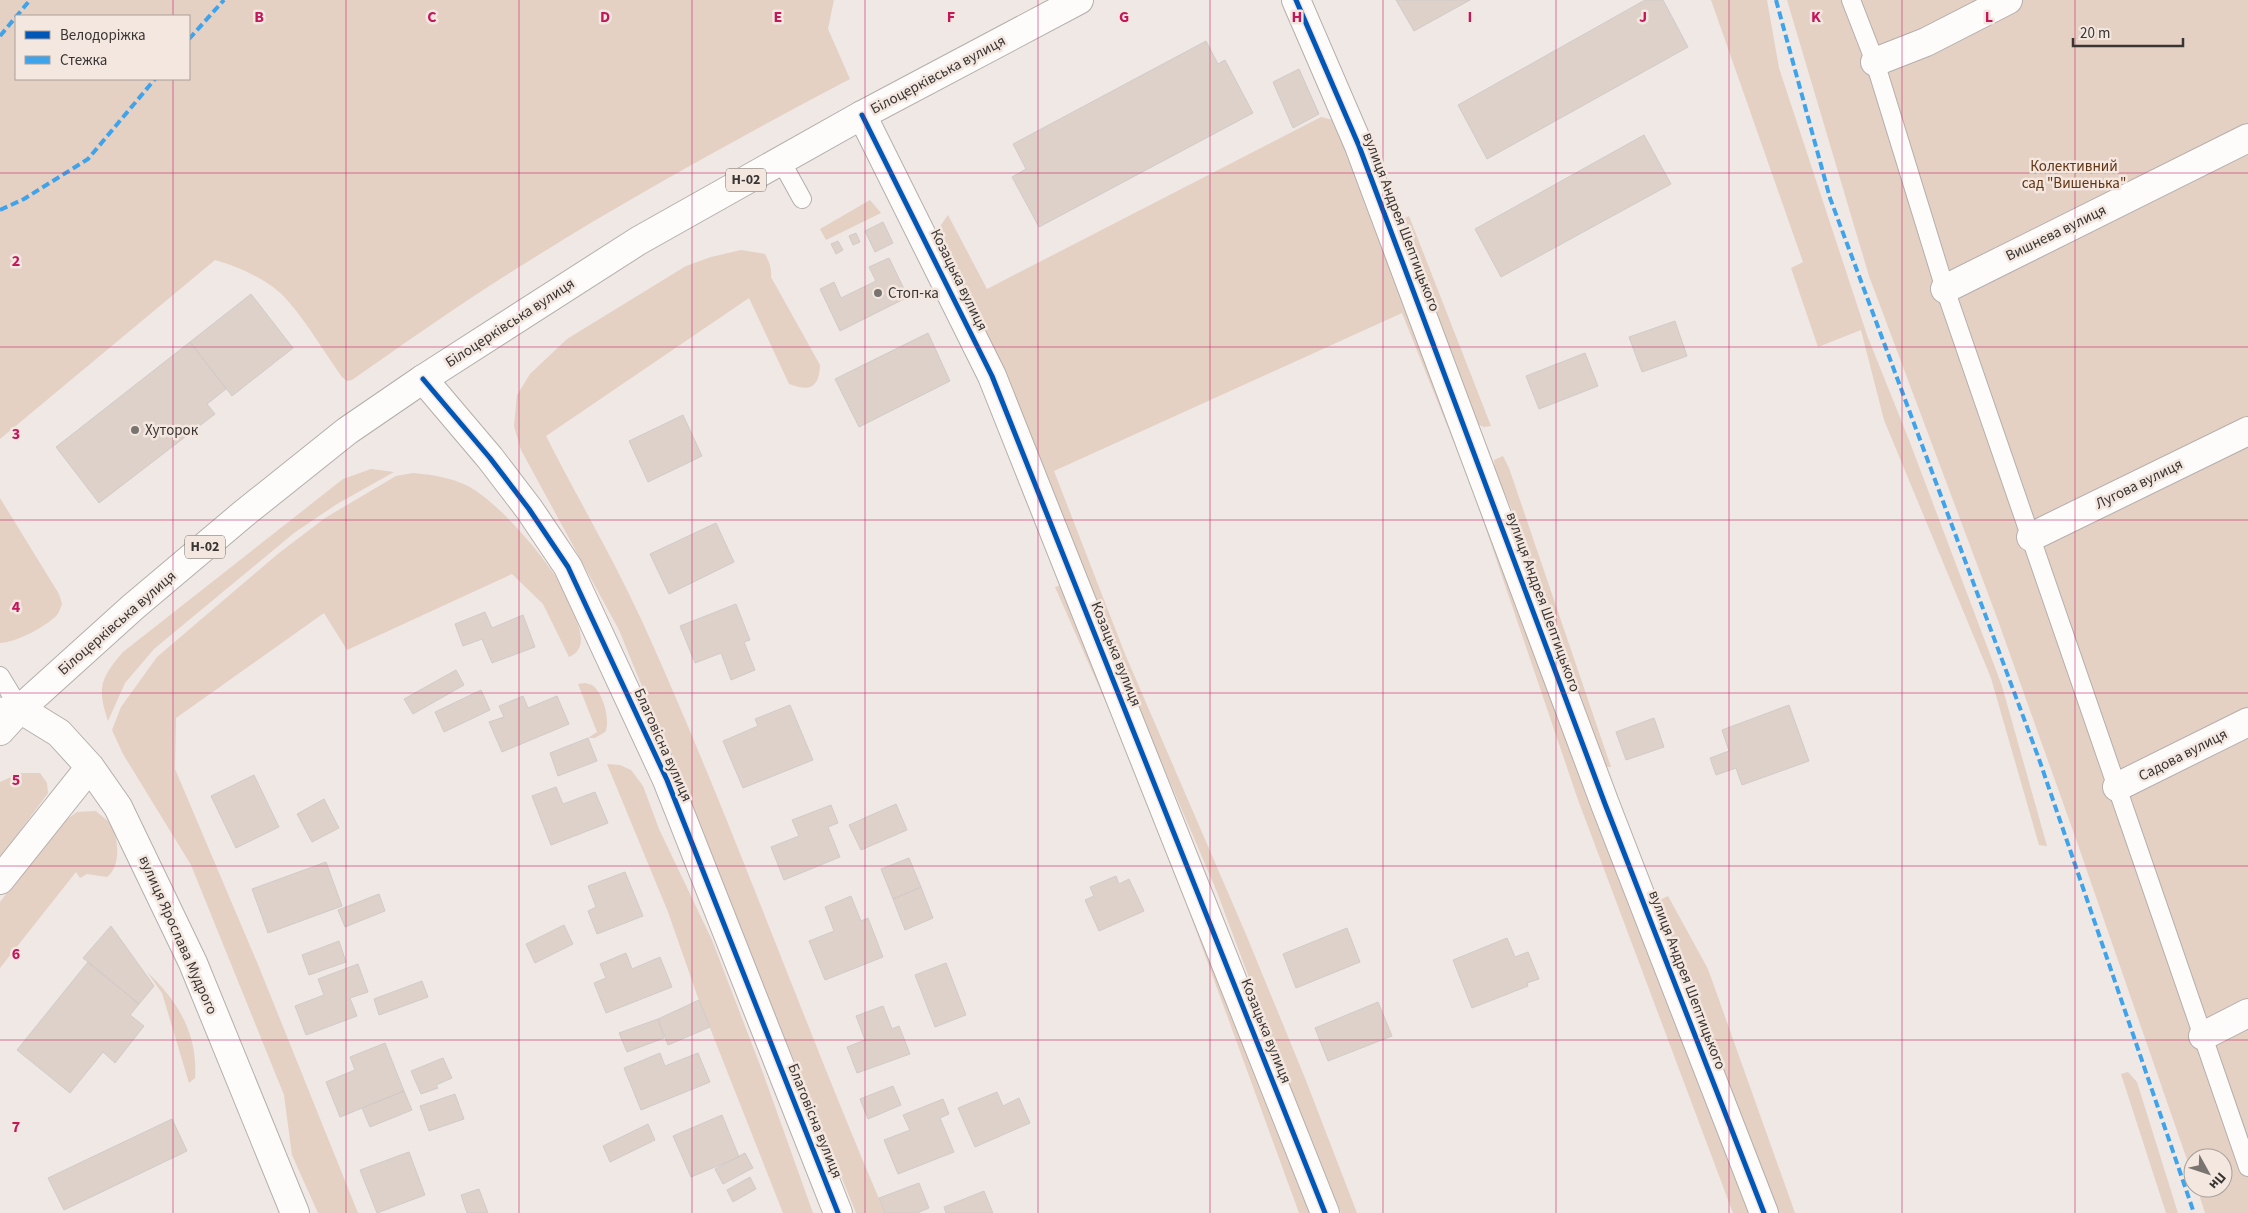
<svg xmlns="http://www.w3.org/2000/svg" width="2248" height="1213" viewBox="0 0 2248 1213" font-family="'Source Sans 3',sans-serif">
  <style>
    .green { fill: #e5d0c4; fill-rule: evenodd }
    .building { fill: #ded1ca; stroke: #d1cbc8 }
    .lines { fill: none; stroke-linecap: round; stroke-linejoin: round }
    .lane-casing { stroke: #b4afac; stroke-width: 20 }
    .street-casing { stroke: #b4afac; stroke-width: 30 }
    .primary-casing { stroke: #b4afac; stroke-width: 30 }
    .lane { stroke: #fdfcfb; stroke-width: 18 }
    .street { stroke: #fdfcfb; stroke-width: 28 }
    .primary { stroke: #fdfcfb; stroke-width: 28 }
    .quiet { stroke: #3fa3eb; stroke-width: 4; stroke-dasharray: 8 4; stroke-linecap: butt }
    .cycleway-casing { stroke: #f3e7e0; stroke-width: 8 }
    .cycleway { stroke: #0057b8; stroke-width: 5 }
    .grid { fill: none; stroke: #c2185b; stroke-width: 1; stroke-opacity: 0.55 }
    .poi-dot { fill: #797470; stroke: #f3e7e0; stroke-width: 2 }
    .labels { text-anchor: middle; dominant-baseline: central; stroke-width: 5; stroke-linejoin: round; paint-order: stroke }
    .shield { fill: #f3e7e0; stroke: #716a66; stroke-width: 1 }
    .shield-label { font-size: 14px; font-weight: bold; fill: #393532 }
    .street-label { font-size: 15px; fill: #393532; stroke: #f3e7e0 }
    .park-label { font-size: 15px; fill: #633412; stroke: #f3e7e0 }
    .poi-label { font-size: 15px; fill: #393532; stroke: #f3e7e0; text-anchor: start }
    .grid-label { font-size: 16px; text-anchor: middle; font-weight: bold; fill: #c2185b; stroke: #f3e7e0; stroke-width: 5; stroke-linejoin: round; paint-order: stroke }
  </style>
  <rect width="100%" height="100%" fill="#efe8e4"/>
  <path class="green" d="M0,0H834L828,29L850,79C740,137 630,197 524,264C466,300 409,340 352,380L347,381L342,377C324,352 308,324 288,301C271,281 240,267 215,260L0,439ZM16,16H189V79H16Z
    M1711,0H1767L1779,68L1867,335L1909,440L2002,686L2047,846L2039,845L1991,678L1884,420L1861,330L1818,347L1791,268L1803,262Z
    M1787,0H2248V1213H2205L2197,1188H2223V1158H2193V1177L2077,842L1996,615L1869,276Z
    M1321,117L1337,121C1474,485 1608,851 1750,1213H1733L1577,797L1472,488L1402,313L1054,471L1125,654L1245,932L1305,1078L1357,1213H1341L1301,1117L1217,892L1117,658L1007,382L945,245L941,225L948,215L987,289Z
    M870,200L881,213L826,240L820,229Z
    M1409,216L1491,426L1484,427L1477,424L1399,220Z
    M741,250L765,254C769,262 772,268 771,277L820,365C819,388 810,392 789,384L749,298L546,436C577,497 613,558 642,621C730,815 801,1017 885,1213H856L619,630L521,450L514,426L517,395L530,374L567,339L686,266L711,257Z
    M1503,456L1509,468L1611,767H1605L1511,508L1495,471L1494,460Z
    M371,469L394,472L337,504L294,533L154,649L125,683L108,721C97,687 100,679 123,652L343,479Z
    M413,473C432,475 450,477 468,486C499,503 541,553 560,583C566,592 569,604 574,614C580,629 588,649 569,657L543,604L512,574L347,650L324,613L176,718L175,769L259,967L358,1213H318L292,1155L284,1095L191,865L123,754L112,730L121,707L157,657L279,553L325,518L396,476Z
    M0,498L59,594L62,604C61,607 59,612 57,615C47,626 15,643 0,643Z
    M1064,584L1318,1213H1299L1147,796L1055,587Z
    M585,683C587,684 590,684 592,685C603,692 611,722 605,732L595,738H588L597,732L578,684Z
    M607,764L620,765L631,770L643,786L659,829L712,940L763,1073L813,1213H783L697,995L668,912Z
    M20,773H40L47,783L48,793L0,858V782Z
    M96,811C101,816 111,822 113,828C119,844 120,867 107,877L87,874L80,878L76,872L0,968V902L59,825L77,812Z
    M1668,896L1708,969L1795,1213H1779L1656,902Z
    M147,972C178,1001 198,1034 195,1078L189,1083L162,993Z
    M2128,1072L2137,1082L2178,1213H2166L2121,1074Z"/>
  <path class="building" d="M1396,0H1470L1414,31Z
    M1645,0H1663L1688,47L1487,159L1458,105Z
    M1206,41L1218,64L1225,60L1253,113L1039,227L1012,177L1026,169L1013,144Z
    M1299,69L1319,114L1293,128L1273,82Z
    M1644,135L1671,184L1501,277L1475,229Z
    M883,222L893,243L875,252L865,231Z
    M856,233L860,242L853,245L849,236Z
    M838,241L843,250L836,254L831,244Z
    M889,258L908,297L840,331L820,289L834,282L841,298L876,281L869,267Z
    M251,294L293,348L232,396L190,342Z
    M1675,321L1687,356L1642,372L1629,337Z
    M928,333L950,381L859,427L835,379Z
    M190,342L226,389L207,404L215,414L99,503L56,447Z
    M1585,353L1598,386L1539,409L1526,376Z
    M683,415L702,456L648,482L629,441Z
    M716,523L734,562L669,594L650,554Z
    M736,604L750,640L744,642L755,670L731,680L721,653L695,663L680,626Z
    M485,612L492,628L523,615L535,647L492,663L482,639L463,646L455,624Z
    M456,670L464,685L413,714L404,699Z
    M481,690L490,710L444,732L435,712Z
    M523,696L528,708L557,696L569,724L502,752L489,722L504,717L499,706Z
    M790,705L813,760L743,788L723,741L758,726L755,719Z
    M1789,705L1809,761L1742,785L1736,768L1716,775L1710,758L1729,751L1722,730Z
    M1654,718L1664,747L1626,760L1616,732Z
    M588,738L597,761L558,776L550,753Z
    M254,775L279,827L236,848L211,796Z
    M556,787L563,804L595,792L608,823L551,845L532,796Z
    M324,799L339,828L312,842L297,814Z
    M896,804L907,830L861,850L849,825Z
    M831,805L838,823L828,827L840,857L784,880L771,847L799,836L792,820Z
    M909,858L921,887L893,899L881,869Z
    M326,862L342,906L268,933L252,889Z
    M625,872L643,916L597,934L588,911L596,907L588,886Z
    M1116,876L1119,884L1129,879L1144,911L1099,931L1085,900L1094,896L1090,887Z
    M921,887L933,918L905,930L893,899Z
    M379,894L385,911L345,927L338,910Z
    M851,896L861,921L868,918L883,957L825,980L809,941L834,931L825,907Z
    M564,925L573,944L535,963L526,944Z
    M111,926L154,986L139,1004L83,958Z
    M1347,928L1360,962L1296,988L1283,954Z
    M1507,938L1515,957L1528,952L1539,979L1527,983L1528,986L1472,1008L1453,960Z
    M339,941L346,962L309,975L302,955Z
    M626,953L632,969L660,957L672,987L606,1013L594,983L606,978L600,964Z
    M88,962L139,1004L130,1015L144,1026L115,1063L103,1052L70,1093L17,1050Z
    M946,963L966,1015L935,1027L915,975Z
    M358,964L368,992L350,998L357,1016L306,1035L295,1006L324,995L318,979Z
    M422,981L428,997L379,1015L374,999Z
    M699,1000L710,1027L668,1045L658,1019Z
    M1378,1002L1392,1036L1328,1061L1315,1028Z
    M883,1006L892,1029L899,1026L910,1054L857,1073L847,1047L865,1040L856,1016Z
    M658,1019L664,1038L627,1052L619,1033Z
    M385,1043L404,1091L340,1117L326,1082L355,1070L350,1057Z
    M660,1053L665,1066L698,1053L710,1082L641,1110L624,1068Z
    M443,1058L452,1078L436,1085L438,1088L421,1094L411,1071Z
    M893,1086L901,1105L868,1119L860,1099Z
    M404,1091L412,1110L370,1127L362,1108Z
    M997,1092L1003,1106L1019,1098L1030,1123L975,1147L958,1108Z
    M455,1094L464,1119L429,1131L420,1106Z
    M943,1099L949,1114L940,1118L954,1152L898,1174L884,1140L910,1130L903,1115Z
    M722,1115L739,1157L691,1177L673,1136Z
    M172,1119L187,1151L64,1210L48,1178Z
    M648,1124L655,1140L610,1162L603,1146Z
    M409,1152L425,1195L377,1213L360,1170Z
    M745,1153L753,1168L723,1184L715,1169Z
    M750,1177L756,1189L733,1202L727,1190Z
    M919,1183L929,1208L917,1213H885L879,1198Z
    M479,1189L488,1213H467L461,1195Z
    M984,1191L993,1213H946L944,1207Z"/>
  <g class="lines">
    <defs>
      <path id="lane" d="M1851,0L1875,62L1945,289L2248,1167
        M781,161L802,199
        M0,676L20,709"/>
      <path id="street" d="M1296,0L1359,146L1605,804L1764,1213
        M1875,62L1926,42L2008,0
        M862,115L992,376L1325,1213
        M1945,289L2248,138
        M423,379L490,458L529,509L568,567L667,780L838,1213
        M2031,537L2248,431
        M0,712L20,709L59,733L90,767L118,807L193,963L295,1213
        M2117,787L2248,722
        M0,880L90,767
        M2203,1036L2248,1013"/>
      <path id="primary" d="M0,731L20,709L133,607L242,515L347,431L423,379L638,241L862,115L1079,0"/>
    </defs>
    <use href="#lane" class="lane-casing"/>
    <use href="#street" class="street-casing"/>
    <use href="#primary" class="primary-casing"/>
    <use href="#lane" class="lane"/>
    <use href="#street" class="street"/>
    <use href="#primary" class="primary"/>
    <path class="quiet" d="M1776,0L1830,198L2039,759L2194,1213
      M0,36L30,0
      M189,39L224,0
      M0,210L24,199L88,159L155,79"/>
    <defs>
      <path id="cycleway" d="M1296,0L1359,146L1605,804L1764,1213
        M862,115L992,376L1325,1213
        M423,379L490,458L529,509L568,567L667,780L838,1213"/>
    </defs>
    <use href="#cycleway" class="cycleway-casing"/>
    <use href="#cycleway" class="cycleway"/>
  </g>
  <path class="grid" d="M173,0V16M346,0V1213M519,0V1213M692,0V1213M865,0V1213M1038,0V1213M1210,0V1213M1383,0V1213M1556,0V1213M1729,0V1213M1902,0V1213M2075,0V1213M173,79V1213M0,173H2248M0,347H2248M0,520H2248M0,693H2248M0,866H2248M0,1040H2248"/>
  <g class="poi-dot">
    <circle cx="878" cy="293" r="5"/>
    <circle cx="135" cy="430" r="5"/>
  </g>
  <g class="labels">
    <g class="shield">
      <rect x="726" y="168.5" width="40" height="23" rx="4"/>
      <rect x="185" y="535.5" width="40" height="23" rx="4"/>
    </g>
    <g class="shield-label">
      <text x="746" y="180">Н-02</text>
      <text x="205" y="547">Н-02</text>
    </g>
    <g class="street-label">
      <text transform="translate(938 75) rotate(-28)">Білоцерківська вулиця</text>
      <text transform="translate(1401 222) rotate(69)">вулиця Андрея Шептицького</text>
      <text transform="translate(2056 233) rotate(-26)">Вишнева вулиця</text>
      <text transform="translate(959 280) rotate(64)">Козацька вулиця</text>
      <text transform="translate(510 323) rotate(-33)">Білоцерківська вулиця</text>
      <text transform="translate(2139 484) rotate(-26)">Лугова вулиця</text>
      <text transform="translate(1543 602) rotate(70)">вулиця Андрея Шептицького</text>
      <text transform="translate(117 623) rotate(-41)">Білоцерківська вулиця</text>
      <text transform="translate(1116 654) rotate(68)">Козацька вулиця</text>
      <text transform="translate(663 745) rotate(66)">Благовісна вулиця</text>
      <text transform="translate(2183 755) rotate(-27)">Садова вулиця</text>
      <text transform="translate(178 935) rotate(66)">вулиця Ярослава Мудрого</text>
      <text transform="translate(1687 980) rotate(69)">вулиця Андрея Шептицького</text>
      <text transform="translate(1266 1031) rotate(68)">Козацька вулиця</text>
      <text transform="translate(815 1121) rotate(68)">Благовісна вулиця</text>
    </g>
    <g class="park-label">
      <text x="2074" y="166">Колективний<tspan x="2074" dy="17">сад "Вишенька"</tspan></text>
    </g>
    <g class="poi-label">
      <text x="888" y="293">Стоп-ка</text>
      <text x="145" y="430">Хуторок</text>
    </g>
  </g>
  <g class="grid-label">
    <text x="259" y="22">B</text>
    <text x="432" y="22">C</text>
    <text x="605" y="22">D</text>
    <text x="778" y="22">E</text>
    <text x="951" y="22">F</text>
    <text x="1124" y="22">G</text>
    <text x="1297" y="22">H</text>
    <text x="1470" y="22">I</text>
    <text x="1643" y="22">J</text>
    <text x="1816" y="22">K</text>
    <text x="1989" y="22">L</text>
    <text x="16" y="266">2</text>
    <text x="16" y="439">3</text>
    <text x="16" y="612">4</text>
    <text x="16" y="785">5</text>
    <text x="16" y="959">6</text>
    <text x="16" y="1132">7</text>
  </g>
  <rect x="15" y="15" width="175" height="65" fill="#f3e7e0" stroke="#a9a09a"/>
  <rect x="25" y="31" width="25" height="8" fill="#0057b8" stroke="#a9a09a"/>
  <text x="60" y="40" font-size="15" fill="#393532">Велодоріжка</text>
  <rect x="25" y="56" width="25" height="8" fill="#3fa3eb" stroke="#a9a09a"/>
  <text x="60" y="65" font-size="15" fill="#393532">Стежка</text>
  <g transform="translate(2208 1173) rotate(130)"><circle r="24" fill="#f3e7e0" stroke="#a9a09a"/>
  <path d="M0-4L9 19L0 12L-9 19Z" fill="#797470"/>
  <text y="-8" font-size="14" font-weight="bold" text-anchor="middle" fill="#393532">Пн</text>
  </g>
  <path d="M2073 38v8h110v-8" fill="none" stroke="#393532" stroke-width="2.5"/>
  <text x="2080" y="38" font-size="15" fill="#393532" stroke="#f3e7e0" stroke-width="4" paint-order="stroke">20 m</text>
</svg>
